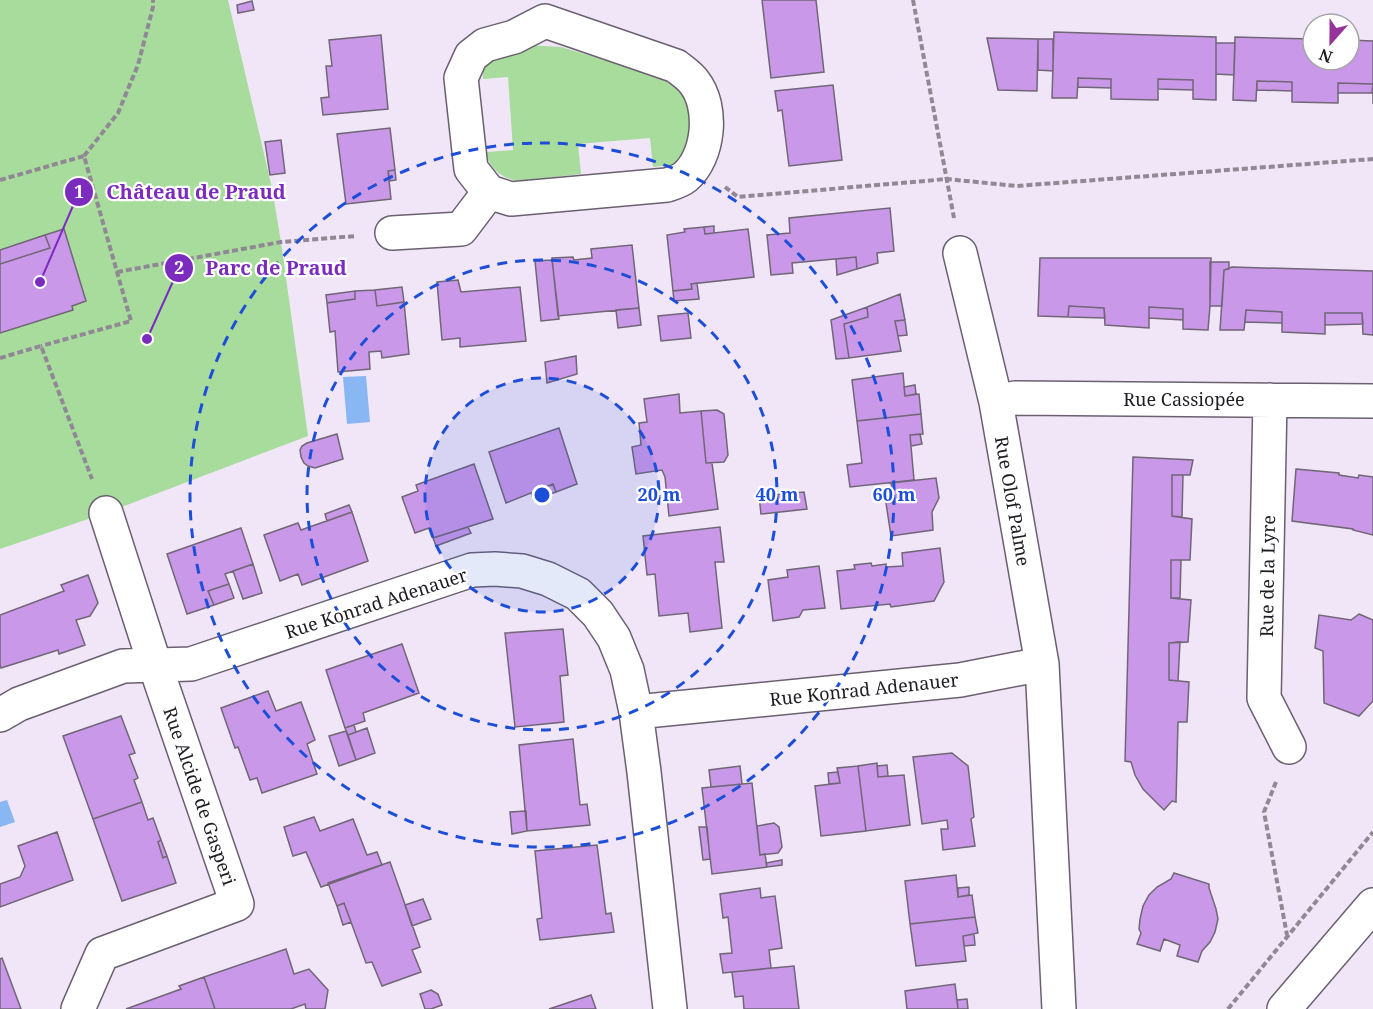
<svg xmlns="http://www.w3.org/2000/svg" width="1373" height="1009" viewBox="0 0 1373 1009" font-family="'Noto Serif',serif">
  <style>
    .green { fill: #a8dc9d }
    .water { fill: #89b7f3 }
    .building { fill: #ca98e8; stroke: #706676; stroke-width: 1.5 }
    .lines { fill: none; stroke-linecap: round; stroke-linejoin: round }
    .minor-casing { stroke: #6a6070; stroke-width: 36 }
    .path { stroke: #908895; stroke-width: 4; stroke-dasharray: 6 3; stroke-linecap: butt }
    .minor { stroke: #fff; stroke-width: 33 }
    .ring { fill: none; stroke: #1d4ed8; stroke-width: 3; stroke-dasharray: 10 8 }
    .labels { text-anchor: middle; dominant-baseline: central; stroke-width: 4.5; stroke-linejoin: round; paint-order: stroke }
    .street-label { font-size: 18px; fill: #201c23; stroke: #fff }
    .centre { fill: #1d4ed8; stroke: #fff; stroke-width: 3 }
    .ring-label { font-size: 18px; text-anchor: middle; font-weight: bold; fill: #1d4ed8; stroke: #fff; stroke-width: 4.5; stroke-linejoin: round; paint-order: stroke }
    .leader { fill: none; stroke: #7b2cbf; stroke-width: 2 }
    .callout-dot { fill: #7b2cbf; stroke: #fff; stroke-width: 2 }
    .mark-label { font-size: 18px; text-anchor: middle; font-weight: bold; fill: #fff }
    .callout-label { font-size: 20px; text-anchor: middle; font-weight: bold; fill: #7b2cbf; stroke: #fff; stroke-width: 4.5; stroke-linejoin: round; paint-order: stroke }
  </style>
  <rect width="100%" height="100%" fill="#f1e6f8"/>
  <path class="green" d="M0,0H228L272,188L281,242L308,436L106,513L0,549Z
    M528,45L561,47L608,61L662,73L687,94L693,131L679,164L653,167L650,138L578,144L581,174L518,181C504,179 487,168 487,152L513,150L508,77L483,79V71L488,62Z"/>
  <path class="water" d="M366,376L370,422L347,424L343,377Z
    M7,800L15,822L0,827V802Z"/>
  <path class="building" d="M762,0H816L824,72L771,78Z
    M252,1L254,10L238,13L237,5Z
    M1054,32L1216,37V100L1193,99V80L1158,79V100L1111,99V79L1078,78L1077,98H1052Z
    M381,35L388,109L323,115L321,98L329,97L326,66H332L329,40Z
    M1235,37L1313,39V60H1349V40L1373,41V104V84L1338,83V103L1292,102V82L1257,81L1256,101L1233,100Z
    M987,38L1038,39L1037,91L998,90Z
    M1038,39H1053V71L1038,70Z
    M1216,43H1235L1234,75L1216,74Z
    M1078,78L1111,79V88L1078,87Z
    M1158,79L1193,80V90L1158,89Z
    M1257,81L1292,82V91L1257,90Z
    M1338,83L1373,84L1372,93H1338Z
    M833,85L842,160L789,166L782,110L778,111L775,91Z
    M390,128L395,170L388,171L391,199L346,204L337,134Z
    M281,140L285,173L270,175L265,142Z
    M395,170L396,180L390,181L388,171Z
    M890,208L894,251L877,253L878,263L857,269L856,257L792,263L793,273L771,275L767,235L790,233L789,218Z
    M714,226V233L705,234L704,227Z
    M704,227L705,234L748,229L754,277L691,284L692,289L673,291L667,235L685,232L684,229Z
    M64,229L86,301L72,306L73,310L0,333V264L50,248L45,235Z
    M45,235L50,248L0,264V250Z
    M632,245L639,308L558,316L552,258L573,257L574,260L592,258L591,249Z
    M856,257L857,269L837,275L836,259Z
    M1040,258H1211L1210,306L1208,330L1183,329V309L1149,307V328L1105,325L1104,308L1069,306L1068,317L1038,316Z
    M552,260L559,319L541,321L535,261Z
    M1210,262H1229V269L1224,270L1222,306H1210Z
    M1232,267L1373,271V335L1363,334L1362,313H1325V334L1282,332V312L1246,310L1244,330H1220L1224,270Z
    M458,280L461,292L520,287L526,341L460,347V338L442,340L437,282Z
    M697,283L699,299L674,301L673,291L692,289L691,284Z
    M402,287L404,302L377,306L375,290Z
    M375,290L377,306L404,302L409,354L382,358L381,351L369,352L370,369L338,372L335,331L330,332L327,303L355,299V291Z
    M355,291V299L327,303L326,295Z
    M900,294L905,320L895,321L901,351L849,358L844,324L868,317L867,307Z
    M1069,306L1104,308L1105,318L1068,317Z
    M867,307L868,317L844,324L849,358L836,359L831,320Z
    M1149,307L1183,309V320L1149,318Z
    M639,308L641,325L618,328L616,310Z
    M1246,310L1282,312V323L1245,322Z
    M688,313L691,338L661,341L658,316Z
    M1325,313H1362L1363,324L1325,325Z
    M905,320L907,335L898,336L895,321Z
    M576,356L577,374L547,383L545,362Z
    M903,373L905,396L919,394L921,414L857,421L852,380Z
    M915,385L916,394L905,396L904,387Z
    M679,394L680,413L701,411L706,463H712L718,509L669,516L665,477L662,470L636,474L632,447L641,445L639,423L647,422L644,399Z
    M717,410L724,414L728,455L724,462L706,463L701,411Z
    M921,414L923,434L910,435L914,480L850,487L847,465L862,463L857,421Z
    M559,428L577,484L556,492L553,484L506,503L489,452Z
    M337,434L343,459L315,468L308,466L304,463L301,457L300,450L302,446L307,443Z
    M920,434L922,444L911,446L910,435Z
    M1133,457L1193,460L1190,475H1172V516L1192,519L1190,560H1171V598L1191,600L1188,642L1169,643V680L1189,682L1187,722H1178L1176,802L1172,801L1164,810L1143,789L1135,775L1131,762L1125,761Z
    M474,464L493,519L433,538L429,528L415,533L402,497L418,491L416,485Z
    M1296,469L1339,473V475L1358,478L1359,475L1373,477V535L1353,530V529L1292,521Z
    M1172,475H1183L1182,517L1172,516Z
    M936,478L939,498L932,512L933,530L891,536L886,503L894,502L891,483Z
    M553,484L556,492L534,500L531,493Z
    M804,492L807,509L761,514L759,496Z
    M349,505L352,512L327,521L325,514Z
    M352,512L368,561L302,585L298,574L280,581L264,535L298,523L301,530Z
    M468,527L471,533L436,546L433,538Z
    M720,527L724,562H715L722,628L690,632L688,613L659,616L655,574L647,575L643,536Z
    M241,528L253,564L225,574L229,584L208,591L214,605L187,614L167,554Z
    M940,548L944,582L934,601L891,607L890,604L841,609L837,571L855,569L854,565L871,563L872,566L886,564V567L903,566L902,553Z
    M1171,560H1181L1180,598H1171Z
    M253,564L262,593L243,599L233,571Z
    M819,566L825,608L803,610L799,617L773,621L768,580L788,577L787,570Z
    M88,575L98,603L90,616L76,620L85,645L59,654L58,650L1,668L0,665V615L64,591L61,585Z
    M229,584L234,598L214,605L208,591Z
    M1359,614L1373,620V701L1359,716L1324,703L1323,651L1315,648L1319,615L1351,620Z
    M563,629L568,675L560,676L564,722L515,727L505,633Z
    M1180,642L1178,681L1169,680V643Z
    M402,644L419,693L363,713L365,721L345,728L326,670Z
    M268,691L276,711L301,702L315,740L307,744L317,774L262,793L257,778L250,780L238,747L235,748L221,708Z
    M121,716L135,753L129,755L138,778L134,780L142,802L93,819L63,736Z
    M354,725L356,732L348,735L345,728Z
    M367,728L375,753L356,760L348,735Z
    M346,731L356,760L339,766L329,736Z
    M573,739L580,805L587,804L590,825L527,831L519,745Z
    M952,753L968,766L974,817L971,819L975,846L943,850L941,829H948L947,820L922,824L913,757Z
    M877,763L878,777L904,775L910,825L866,831L858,766Z
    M887,765L888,776L878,777L877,766Z
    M740,766L742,784L711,787L709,770Z
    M858,766L866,831L821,836L815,786L840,783L837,768Z
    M838,772L840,783L829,784L828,773Z
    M752,783L760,855L765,854L767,867L712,874L702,788Z
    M142,802L148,820L153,818L161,840L158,842L163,858L167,856L176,883L122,901L93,819Z
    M526,811L527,831L512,834L510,812Z
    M314,817L320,831L353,819L367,855L377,852L382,865L321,887L306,852L293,856L284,827Z
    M774,823L779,827L782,847L778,853L760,855L757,826Z
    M699,827H707L710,859L703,860Z
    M57,832L73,880L0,907V884L20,877L25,866L18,846Z
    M161,840L167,856L163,858L158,842Z
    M597,845L606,914L611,913L614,932L540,940L537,919L542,918L535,851Z
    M782,860V865L767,867L766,863Z
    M390,862L420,947L412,950L421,972L382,986L372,962L366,963L344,903L337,906L328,883Z
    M1174,873L1209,884V888L1216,909L1218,919L1215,932L1210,942L1202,951L1198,962L1177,956L1180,945L1164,939L1160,951L1137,944L1141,933L1139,929L1140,919L1143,906L1149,895L1157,887L1171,879Z
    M956,875L958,897L972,895L975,917L910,924L905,881Z
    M969,887V895L958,897V888Z
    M760,888L761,898L775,896L782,948L769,950L771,968L723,973L720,954L732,953L728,917L723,918L720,894Z
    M423,899L431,919L412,926L405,905Z
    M344,903L351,922L343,925L337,906Z
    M975,917L978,933L963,936L966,961L916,966L910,924Z
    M974,934L975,945L964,946L963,936Z
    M286,949L294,974L309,969L328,990L325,1009H306L305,1004L291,1009H215L204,977Z
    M2,958L21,1009H0V959Z
    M794,966L799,1009H744L743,996L735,997L732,972Z
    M204,977L215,1009H126L181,989L179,986Z
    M955,984L958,1009H907L905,991Z
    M431,990L438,994L442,1005L431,1009H425L420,994Z
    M591,995L596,1009H549Z
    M967,999L968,1009H958L957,1000Z"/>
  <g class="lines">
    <defs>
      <path id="minor" d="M545,21L676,66C682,71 690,76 694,82C714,107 709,157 685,177C680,181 673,183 667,185L511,199L489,192L471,169L461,78L471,56L485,45L514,37Z
        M392,233L461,229L489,192
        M960,253L996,402L1042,664L1059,1009
        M1270,400L1264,698L1289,747
        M996,402L1015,398L1373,401
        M636,712L644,772L670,1009
        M0,715L19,704L123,666L191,664L472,570L495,569L522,571L548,579L578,594L598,614L614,638L627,670L636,712L960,680L1042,664
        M78,1009L102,954L237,904L155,665L106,513
        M1284,1009L1373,905"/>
    </defs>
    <use href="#minor" class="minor-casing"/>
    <path class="path" d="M913,0L954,218
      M84,156L118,113L138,65L153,7V0
      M0,180L84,156L131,321L41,346
      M725,187L738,197L947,179L1016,186L1373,159
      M117,272L281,242L356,236
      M0,358L41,346L92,479
      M1276,782L1264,812L1287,935
      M1228,1009L1373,832"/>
    <use href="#minor" class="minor"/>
  </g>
  <circle cx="542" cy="495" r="117" fill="#1d4ed8" fill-opacity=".12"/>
  <g class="ring">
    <circle cx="542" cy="495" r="117"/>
    <circle cx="542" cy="495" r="235"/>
    <circle cx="542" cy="495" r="352"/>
  </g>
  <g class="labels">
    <g class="street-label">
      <text x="1184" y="399">Rue Cassiopée</text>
      <text transform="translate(1013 501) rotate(80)">Rue Olof Palme</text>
      <text transform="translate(1267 576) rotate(-89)">Rue de la Lyre</text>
      <text transform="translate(376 603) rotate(-18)">Rue Konrad Adenauer</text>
      <text transform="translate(864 689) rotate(-6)">Rue Konrad Adenauer</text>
      <text transform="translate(200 796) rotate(71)">Rue Alcide de Gasperi</text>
    </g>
  </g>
  <circle cx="542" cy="495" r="9" class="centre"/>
  <g class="ring-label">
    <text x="659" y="501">20 m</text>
    <text x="777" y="501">40 m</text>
    <text x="894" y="501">60 m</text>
  </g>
  <path class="leader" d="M40 282L79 192M147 339L179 268"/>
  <g class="callout-dot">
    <circle cx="40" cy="282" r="6"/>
    <circle cx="147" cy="339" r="6"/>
    <circle cx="79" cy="192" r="15"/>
    <circle cx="179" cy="268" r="15"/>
  </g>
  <g class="mark-label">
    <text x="79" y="198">1</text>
    <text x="179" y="274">2</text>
  </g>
  <g class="callout-label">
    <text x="196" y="199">Château de Praud</text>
    <text x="276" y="275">Parc de Praud</text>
  </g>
  <g transform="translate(1331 42) rotate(201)"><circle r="28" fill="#ffffff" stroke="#a6a4a7" stroke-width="1.5"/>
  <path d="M0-4.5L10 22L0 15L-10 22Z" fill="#96349b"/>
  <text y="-9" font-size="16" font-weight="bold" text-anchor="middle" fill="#201c23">N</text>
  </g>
</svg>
